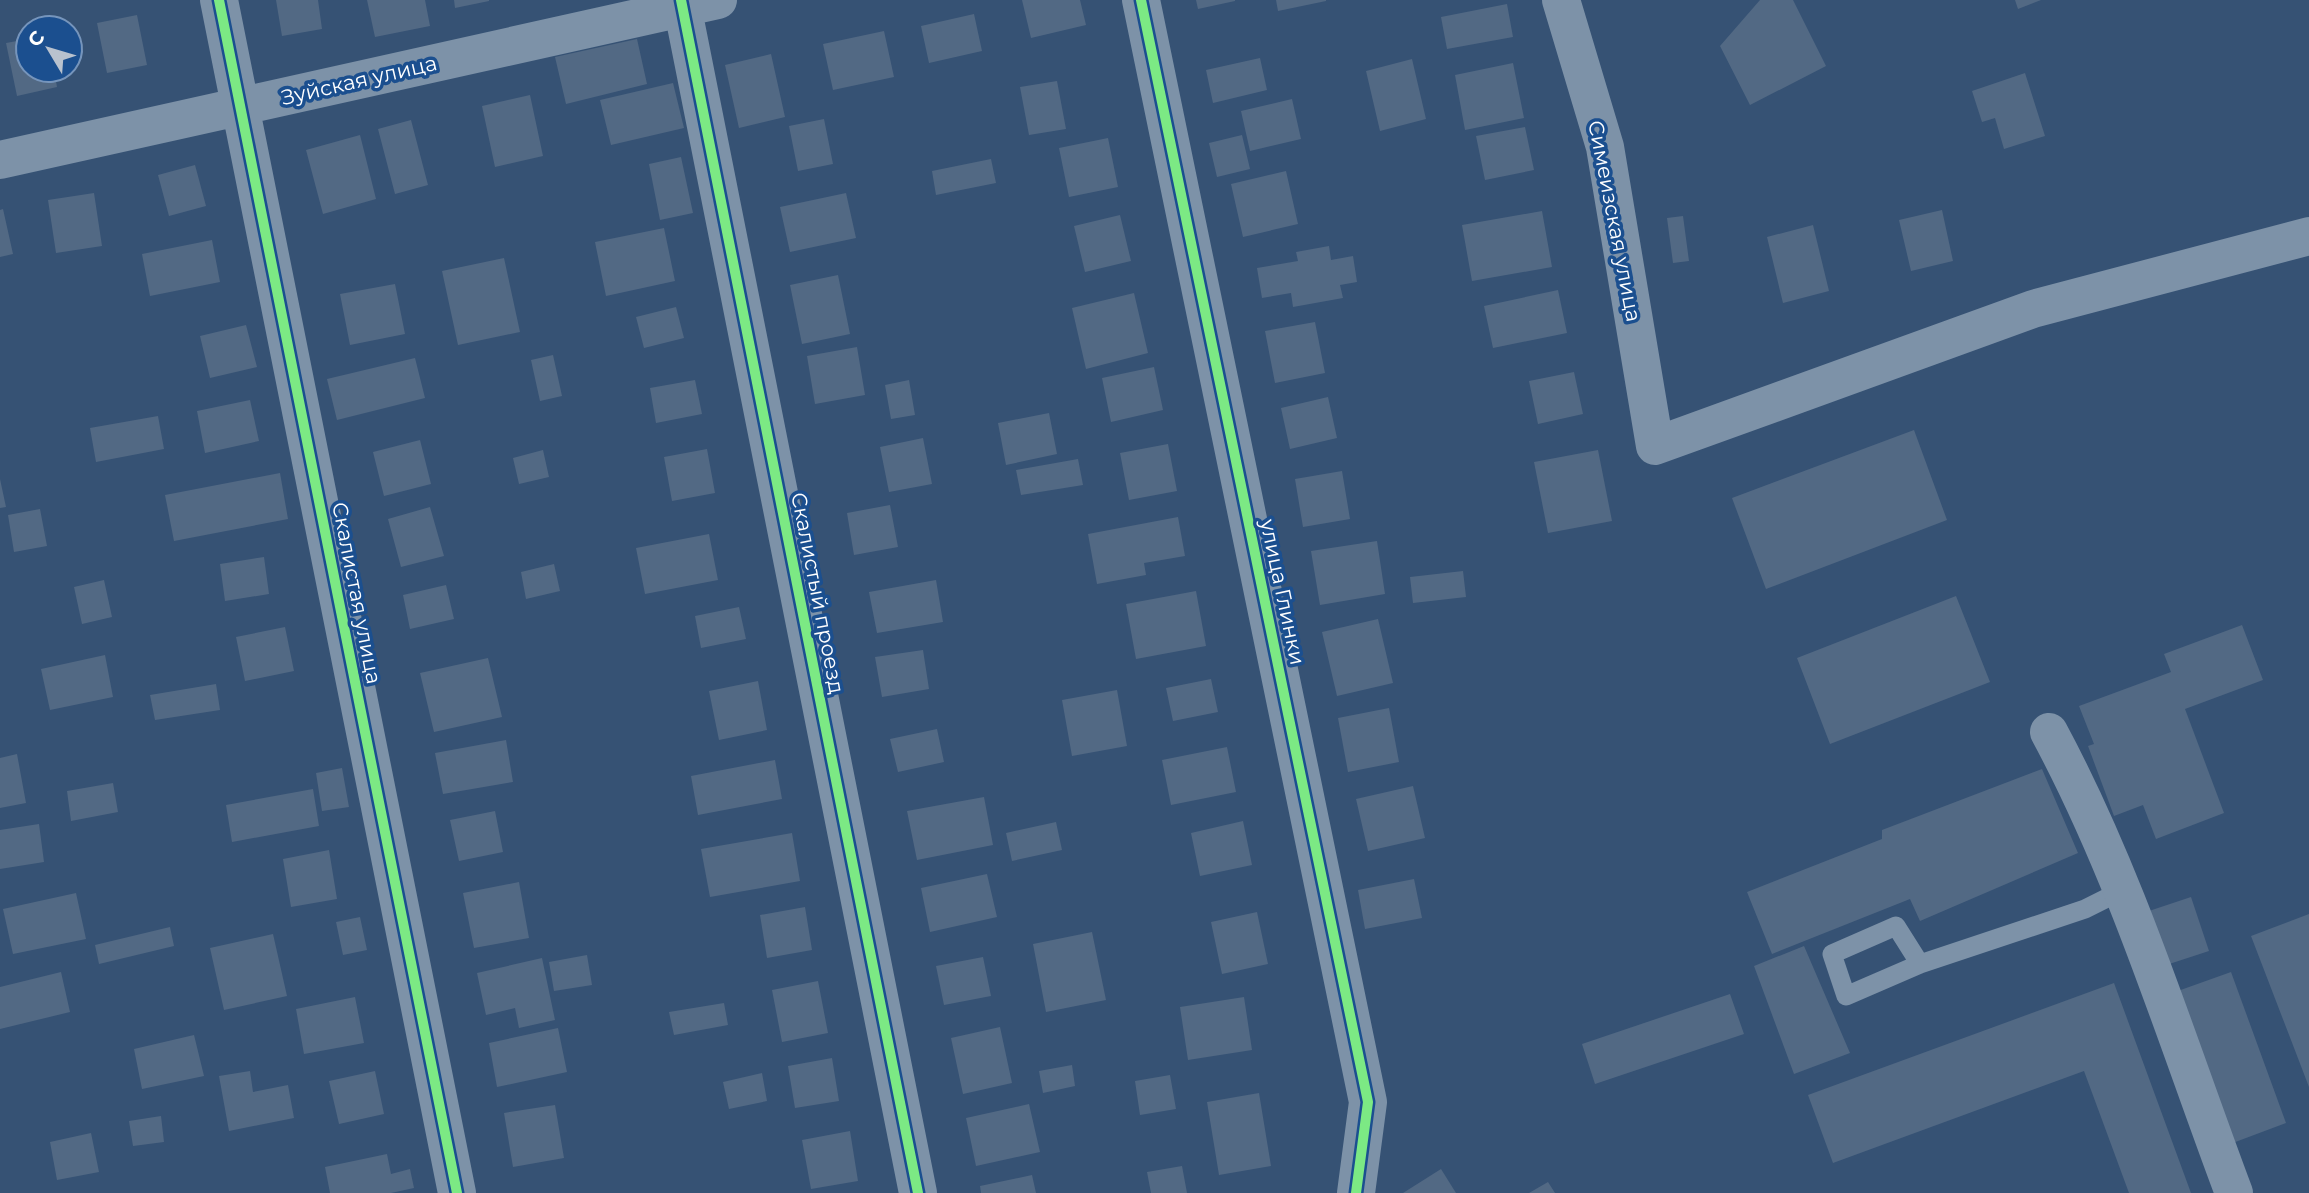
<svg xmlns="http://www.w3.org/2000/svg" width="2309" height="1193" viewBox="0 0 2309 1193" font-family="Montserrat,sans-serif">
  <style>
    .building { fill: #526984 }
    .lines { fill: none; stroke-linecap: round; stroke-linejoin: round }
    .lane { stroke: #7d92a8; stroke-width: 19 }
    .street { stroke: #7d92a8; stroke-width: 38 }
    .cycleway-casing { stroke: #1b4f8f; stroke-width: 15 }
    .cycleway { stroke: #7ce984; stroke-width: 10 }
    .labels { text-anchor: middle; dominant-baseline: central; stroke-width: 7; stroke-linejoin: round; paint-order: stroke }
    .street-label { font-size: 21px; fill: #fff; stroke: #1b4f8f }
  </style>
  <rect width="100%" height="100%" fill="#365274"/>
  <path class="building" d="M276,0H318L322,29L282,36Z
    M367,0H425L430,26L375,37Z
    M454,0H489V1L455,8Z
    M1022,0H1080L1086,25L1031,38Z
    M1196,0H1235V1L1198,9Z
    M1276,0H1326V1L1278,11Z
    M1760,0H1793L1826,66L1750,105L1720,46Z
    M2015,0H2041L2018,9Z
    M1507,4L1513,37L1447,49L1441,17Z
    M974,14L982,51L929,63L921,26Z
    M137,15L147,65L107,73L97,23Z
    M884,31L894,77L833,90L823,44Z
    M28,39V70H54L57,87L17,96L6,43Z
    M637,39L647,84L566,104L555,57Z
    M771,54L785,117L739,128L725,65Z
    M1260,58L1267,90L1213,103L1206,70Z
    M1412,59L1426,119L1380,131L1366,71Z
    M1513,63L1524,118L1465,130L1455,75Z
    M2025,73L2045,136L2004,149L1995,118L1982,122L1972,91Z
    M1057,81L1066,129L1029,135L1020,87Z
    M673,83L684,128L611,145L600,100Z
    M530,95L543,156L495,167L482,106Z
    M1292,99L1301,139L1250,151L1241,111Z
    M824,119L833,164L798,171L789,126Z
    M411,120L428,185L395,194L378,129Z
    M1525,127L1534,170L1485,180L1476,136Z
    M360,135L376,199L323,214L306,150Z
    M1242,135L1250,169L1217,177L1209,143Z
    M1108,138L1118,187L1069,197L1059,148Z
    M681,157L693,213L660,220L649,164Z
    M991,159L996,183L936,195L932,171Z
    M195,165L206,206L169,216L158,175Z
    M1286,171L1298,224L1243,237L1231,184Z
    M94,193L102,246L56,253L48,200Z
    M846,193L856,238L790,252L780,207Z
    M3,209L13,254L0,257V210Z
    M1942,210L1953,261L1911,271L1899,220Z
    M1542,211L1552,267L1472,281L1462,225Z
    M1120,215L1131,261L1085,272L1074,226Z
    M1683,216L1689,261L1673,263L1667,218Z
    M1813,225L1829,291L1783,303L1767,237Z
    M664,228L675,281L606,296L595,242Z
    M212,240L220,282L150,296L142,254Z
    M1329,246L1331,260L1353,256L1357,282L1340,285L1343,298L1293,307L1291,293L1262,298L1257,268L1298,261L1296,252Z
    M504,258L520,332L458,345L442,271Z
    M838,275L850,334L802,344L790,285Z
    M395,284L405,334L350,345L340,294Z
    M1558,290L1567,333L1493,348L1484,306Z
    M1134,293L1148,353L1086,369L1072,308Z
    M676,307L684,338L644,348L636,317Z
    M1315,322L1325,373L1275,383L1265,331Z
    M246,325L257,367L210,378L200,336Z
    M857,347L865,395L815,404L807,356Z
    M553,355L562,396L540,401L531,360Z
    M415,358L425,398L337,420L327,379Z
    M1154,367L1163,410L1111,422L1102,378Z
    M1574,372L1583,414L1538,424L1529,381Z
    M695,380L702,414L656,423L650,388Z
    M909,380L915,415L891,419L885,385Z
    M1328,397L1337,438L1290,449L1281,408Z
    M250,400L259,441L205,453L197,411Z
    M1049,413L1057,454L1006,465L998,423Z
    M158,416L164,449L96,462L90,428Z
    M1914,430L1947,520L1766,589L1732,498Z
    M923,438L932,484L889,492L880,447Z
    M420,440L431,484L384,496L373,452Z
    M1168,444L1177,491L1129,500L1120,453Z
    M707,449L715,493L672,501L664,457Z
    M543,450L549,477L519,484L513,458Z
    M1598,450L1612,521L1548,533L1534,462Z
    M1078,459L1083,485L1021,495L1016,470Z
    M1342,471L1350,519L1303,527L1295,479Z
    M280,473L288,519L174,541L165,495Z
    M0,479L6,507L0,508Z
    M890,505L898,547L854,555L847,513Z
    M430,507L444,556L401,567L388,519Z
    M40,509L47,546L14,552L8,515Z
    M1178,517L1185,556L1144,563L1146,575L1097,584L1088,534Z
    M709,534L718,580L645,594L636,548Z
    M1377,541L1385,594L1320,605L1311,551Z
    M264,557L269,594L225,601L220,564Z
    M554,564L560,591L526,599L521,572Z
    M1463,571L1466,597L1413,603L1410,577Z
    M104,580L112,617L82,624L74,587Z
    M936,580L943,622L877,633L869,592Z
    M446,585L454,619L410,629L403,595Z
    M1196,591L1206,646L1136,659L1126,604Z
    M1956,596L1990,682L1830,744L1797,658Z
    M739,607L746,639L701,648L695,616Z
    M1378,619L1393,683L1337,696L1322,632Z
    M2242,625L2263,680L2185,709L2224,813L2156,839L2143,805L2114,816L2088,746L2094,744L2079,706L2171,672L2164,654Z
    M285,627L294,671L245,681L236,637Z
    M923,650L929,689L882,697L875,657Z
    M105,655L113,697L50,710L41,669Z
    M488,658L502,717L434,732L420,673Z
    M1211,679L1218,712L1173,721L1166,688Z
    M758,681L767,730L719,740L709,691Z
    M216,684L220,710L155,720L150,695Z
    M1117,690L1127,746L1072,756L1062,700Z
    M1389,708L1399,762L1348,772L1338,718Z
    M937,729L944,762L898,772L890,739Z
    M506,740L513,782L443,794L435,753Z
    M1227,747L1236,792L1171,805L1162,760Z
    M17,754L26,803L0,808V758Z
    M775,760L782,799L698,815L691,776Z
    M342,768L349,807L322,811L316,773Z
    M2042,769L2078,853L1920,921L1910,899L1772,954L1747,892L1882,839V830Z
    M113,783L118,812L71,821L67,791Z
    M1413,786L1425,838L1368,851L1356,799Z
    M313,789L319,826L232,842L226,805Z
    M984,797L993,845L917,860L907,811Z
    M495,811L503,852L459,861L450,820Z
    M1243,821L1252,865L1200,876L1191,833Z
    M1056,822L1062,850L1012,861L1006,833Z
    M39,824L44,862L0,869V830Z
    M792,833L800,881L710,897L701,849Z
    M329,850L337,899L291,907L283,859Z
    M987,874L997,917L930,932L921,888Z
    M1414,879L1422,918L1365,929L1358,890Z
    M519,882L529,938L474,948L463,893Z
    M76,893L86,939L13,954L3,909Z
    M2191,897L2209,951L2160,967L2143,913Z
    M805,907L812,950L767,958L760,915Z
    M1257,912L1268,964L1222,974L1211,922Z
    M2309,914V1087L2251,936Z
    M360,917L367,950L343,955L336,922Z
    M170,927L174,946L99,964L95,945Z
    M1092,932L1106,1000L1046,1012L1033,944Z
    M273,934L287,996L224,1010L210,948Z
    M1804,946L1850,1053L1794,1074L1754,966Z
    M587,955L592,985L554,991L549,962Z
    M983,957L991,996L944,1005L936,966Z
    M542,958L555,1020L519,1028L515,1008L486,1015L477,973Z
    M61,972L70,1012L0,1029V987Z
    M2231,972L2286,1123L2230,1144L2175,992Z
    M818,981L828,1033L782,1042L772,990Z
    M2114,983L2191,1193H2129L2084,1071L1833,1163L1808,1095Z
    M1730,994L1744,1034L1595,1084L1582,1044Z
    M355,997L364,1043L304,1054L296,1009Z
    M1244,997L1252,1050L1188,1060L1180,1007Z
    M724,1003L728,1025L674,1035L669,1012Z
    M1000,1027L1012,1083L963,1094L951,1038Z
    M558,1028L567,1072L497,1087L489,1043Z
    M194,1035L204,1076L142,1089L134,1049Z
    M832,1058L839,1101L795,1108L788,1066Z
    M1072,1065L1075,1086L1043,1093L1039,1071Z
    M250,1071L253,1092L288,1085L294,1118L229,1131L219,1076Z
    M375,1071L384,1114L339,1124L329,1081Z
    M762,1073L767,1101L729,1109L723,1082Z
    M1170,1075L1176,1109L1140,1115L1135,1081Z
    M1259,1093L1271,1166L1219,1175L1207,1102Z
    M1029,1104L1040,1152L976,1166L966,1118Z
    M555,1105L564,1158L513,1167L504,1113Z
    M161,1116L164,1142L133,1146L129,1121Z
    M850,1131L858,1181L811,1189L802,1140Z
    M91,1133L99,1172L57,1180L50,1142Z
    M387,1154L391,1174L410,1169L414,1188L391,1193H330L325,1167Z
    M1182,1166L1187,1193H1151L1147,1172Z
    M1441,1169L1456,1193H1403Z
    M1032,1175L1036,1193H981L980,1186Z
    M1548,1182L1555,1193H1529Z"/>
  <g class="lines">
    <path class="lane" d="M1920,964L1846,996L1832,954L1896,926L1920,964L2085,909L2121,891"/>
    <path class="street" d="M219,0L457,1193
      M681,0L918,1193
      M1141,0L1368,1102L1356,1193
      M1561,0L1605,147L1655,446L2033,309L2309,236
      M0,160L718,0
      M2049,732C2127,877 2176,1039 2234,1193"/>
    <defs>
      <path id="cycleway" d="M219,0L457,1193
        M681,0L918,1193
        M1141,0L1368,1102L1356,1193"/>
    </defs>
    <use href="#cycleway" class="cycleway-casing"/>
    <use href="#cycleway" class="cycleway"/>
  </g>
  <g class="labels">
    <g class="street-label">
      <text transform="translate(359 80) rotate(-13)">Зуйская улица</text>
      <text transform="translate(1615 221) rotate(79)">Симеизская улица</text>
      <text transform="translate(1283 592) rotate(78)">улица Глинки</text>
      <text transform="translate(357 593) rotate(79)">Скалистая улица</text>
      <text transform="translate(818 593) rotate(79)">Скалистый проезд</text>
    </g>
  </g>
  <g transform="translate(49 49) rotate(308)"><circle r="33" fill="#1b4f8f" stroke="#7695bc" stroke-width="2"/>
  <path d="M0-5L12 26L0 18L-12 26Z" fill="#b9c2ce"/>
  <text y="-10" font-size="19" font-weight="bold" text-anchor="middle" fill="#ffffff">С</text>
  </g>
</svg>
